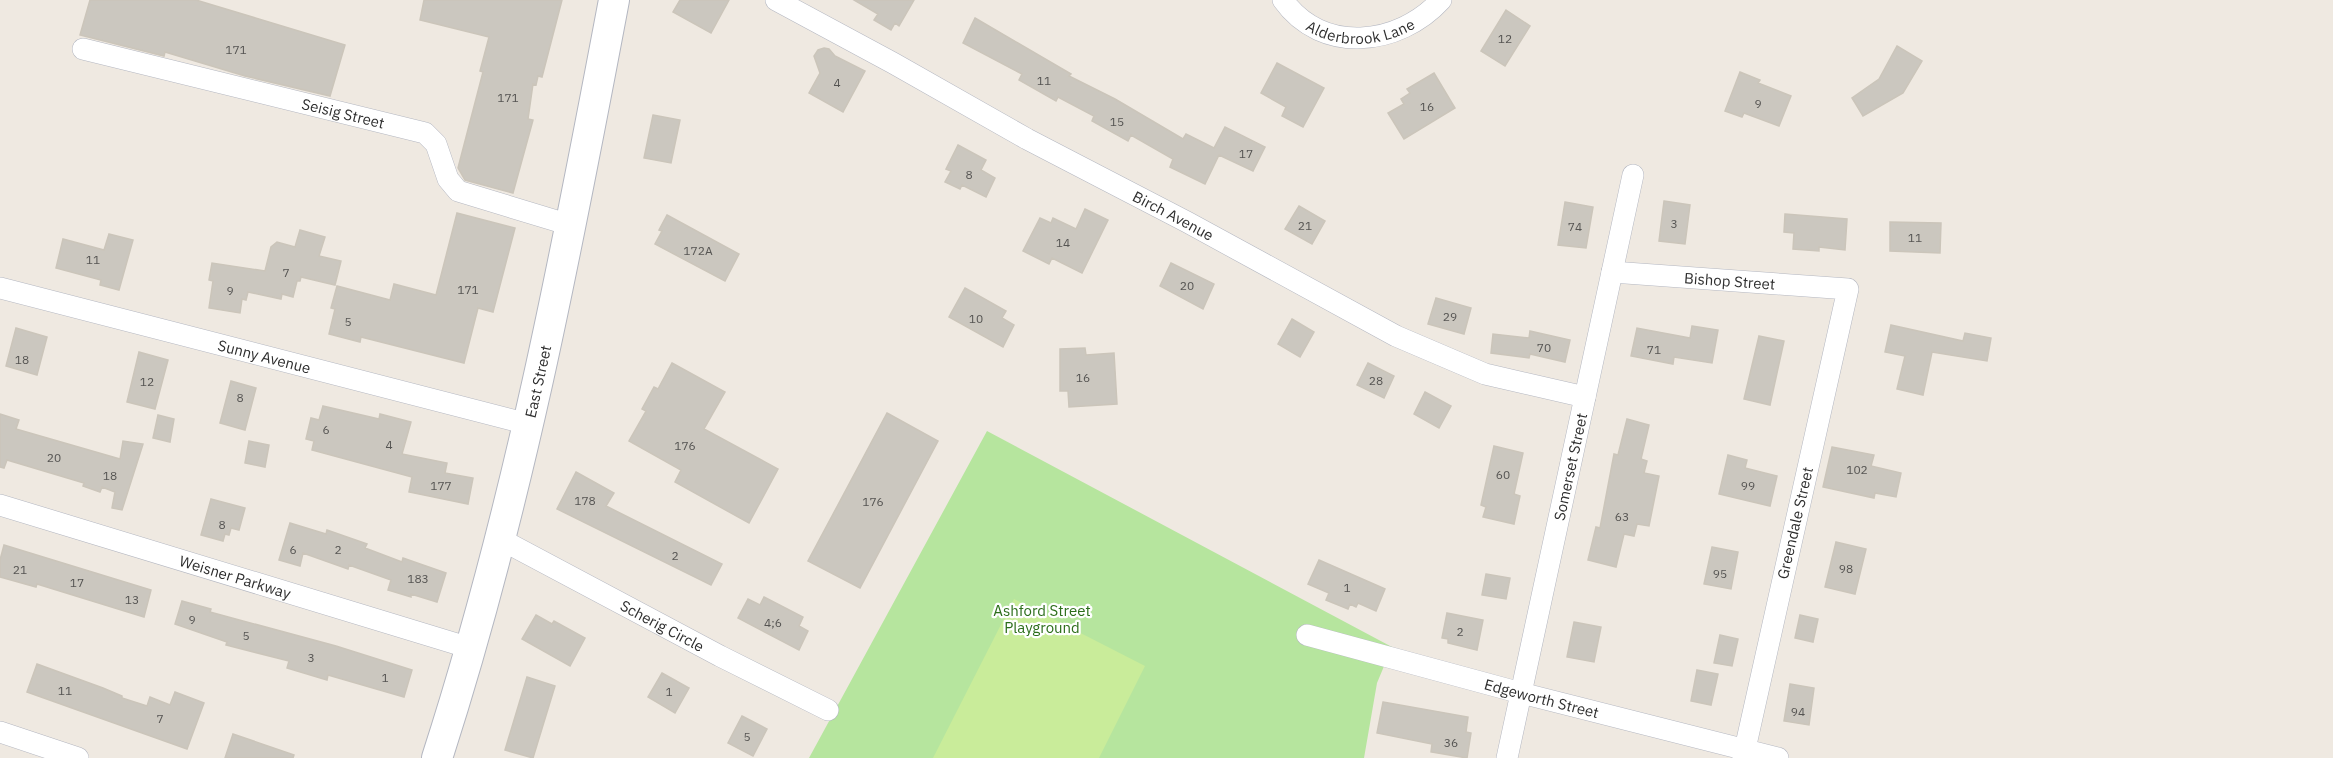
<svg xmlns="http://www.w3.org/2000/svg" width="2333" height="758" viewBox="0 0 2333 758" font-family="'IBM Plex Sans',sans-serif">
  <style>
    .green { fill: #b6e59e }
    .pitch { fill: #c9ec9a }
    .building { fill: #cbc7bf; stroke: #cbc5ba; stroke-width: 1.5 }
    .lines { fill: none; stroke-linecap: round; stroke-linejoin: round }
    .minor-casing { stroke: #b4b7c1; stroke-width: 22 }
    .secondary-casing { stroke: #b4b7c1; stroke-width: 32 }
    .minor { stroke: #fff; stroke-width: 21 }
    .secondary { stroke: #fff; stroke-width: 30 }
    .labels { text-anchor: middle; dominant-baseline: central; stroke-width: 4.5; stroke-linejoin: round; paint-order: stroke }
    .number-label { font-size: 12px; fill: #555452 }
    .street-label { font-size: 15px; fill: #2e2e2e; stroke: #fff }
    .park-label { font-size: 15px; fill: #2c6e1b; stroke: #fff }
  </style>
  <rect width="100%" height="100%" fill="#efe9e1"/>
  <path class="green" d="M987,431L1392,647L1377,683L1364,758H809Z"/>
  <path class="pitch" d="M1014,599L1145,666L1099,758H933Z"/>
  <path class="building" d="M90,0H196L345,45L330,96L245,76L165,52L164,56L80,35Z
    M424,0H562L542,77L538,76L536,85L533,84L528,119L533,120L513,193L465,180L458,168L483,72L480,71L489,37L420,20Z
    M680,0H729L711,33L673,12Z
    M854,0H914L899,26L895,23L891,30L874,20L878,14Z
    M1506,10L1530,26L1505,66L1481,51Z
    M975,18L1071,74L1069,76L1115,99L1183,139L1186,134L1214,148L1225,127L1265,147L1253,171L1219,155L1205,184L1170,167L1173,159L1131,135L1128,141L1092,121L1094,116L1058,97L1056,101L1019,80L1022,74L963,43Z
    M1897,46L1922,61L1903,93L1863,116L1852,98L1879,79Z
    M824,48L829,49L835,56L865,71L843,112L809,93L820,73L814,56L818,50Z
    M1277,63L1324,88L1303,127L1282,116L1286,107L1261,93Z
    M1740,72L1760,80L1758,83L1791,96L1779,126L1744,113L1742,117L1725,111Z
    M1434,73L1455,108L1404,139L1388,113L1404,104L1401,99L1410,93L1407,89Z
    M653,115L680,120L671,163L644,158Z
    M958,145L986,160L981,170L995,178L986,197L962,185L960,189L945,182L951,171L946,169Z
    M1664,201L1690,205L1685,244L1659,241Z
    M1565,202L1593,207L1586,248L1558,245Z
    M1299,206L1325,221L1312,244L1285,229Z
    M1085,209L1108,220L1082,273L1052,258L1049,264L1023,251L1040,218L1051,223L1053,218L1076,229Z
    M457,213L515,228L493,312L478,308L464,363L361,337L360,342L329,334L335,309L331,308L337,286L390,300L394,284L436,295Z
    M1785,214L1847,219L1845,250L1819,247V251L1793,249L1794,233L1784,232Z
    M667,215L739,254L725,281L655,244L662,231L659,230Z
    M1890,222L1941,223L1940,253L1890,251Z
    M300,230L325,237L319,256L341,261L335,285L301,277L300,281H297L293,297L282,294L281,299L248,292L246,300L242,299L240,313L209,308L213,281L209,280L212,263L265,271L271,247L277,242L295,247Z
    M109,234L133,240L119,290L100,285L101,280L56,268L63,239L104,250Z
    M1171,263L1214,284L1203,309L1160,286Z
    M965,288L1006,311L1002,318L1014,325L1003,347L949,317Z
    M1436,298L1471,308L1464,334L1428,324Z
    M1292,319L1314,332L1300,357L1278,344Z
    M1891,325L1963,341L1965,333L1991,338L1987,361L1932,352L1923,395L1897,389L1905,356L1885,352Z
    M1692,326L1718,330L1712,363L1674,357L1673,364L1631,356L1637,328L1690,338Z
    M16,328L47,337L37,375L6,366Z
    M1530,331L1570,340L1565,362L1530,354L1529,358L1491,353L1493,334L1529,338Z
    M1759,336L1784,341L1770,405L1744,399Z
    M1085,348L1086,355L1114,353L1117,404L1069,407L1068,391H1060V349Z
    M139,352L168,360L155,409L127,402Z
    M672,363L725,392L704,429L778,469L749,523L675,482L681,470L629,441L646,411L642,409L654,387L658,389Z
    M1368,363L1394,376L1384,398L1357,385Z
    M231,381L256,388L245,430L220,423Z
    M1425,392L1451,406L1439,428L1414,414Z
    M323,406L379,419L380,414L411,422L402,454L447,463L445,473L473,478L468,504L409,492L412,477L312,450L314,441L306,439L311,418L319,420Z
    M887,413L938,441L860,588L808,561Z
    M0,414L19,420L16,429L120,459L123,441L143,444L122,510L112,508L115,492L102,487L100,492L83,486L84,483L7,460L4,468L0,467Z
    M158,415L174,419L170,442L153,438Z
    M1627,419L1649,425L1641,459L1647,461L1644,473L1659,476L1649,526L1637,524L1634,536L1624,534L1616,567L1588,560L1596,527L1600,528L1614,454L1618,455Z
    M249,441L269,445L265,467L245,463Z
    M1494,446L1523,453L1514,494L1520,496L1514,524L1483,517L1486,507L1481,505Z
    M1832,447L1874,455L1871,466L1901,473L1896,497L1875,493L1874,498L1823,487Z
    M1728,455L1747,460L1745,468L1777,476L1770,506L1719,494Z
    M576,472L614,493L606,506L722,564L711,585L557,509Z
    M211,499L245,508L239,530L231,528L229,535L225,534L223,541L201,535Z
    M290,523L326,534L327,530L367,544L365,548L402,562L403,558L446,573L437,602L411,594V597L388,590L391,580L349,565L348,569L303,553L300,566L279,560Z
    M1836,542L1866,549L1855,594L1825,587Z
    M4,545L151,590L144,617L37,584L36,587L0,577V560Z
    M1712,547L1738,552L1731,589L1704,584Z
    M1319,560L1385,589L1376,611L1358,603L1356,607L1350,604L1348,609L1326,600L1329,593L1308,584Z
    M1486,574L1510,578L1506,599L1482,595Z
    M764,597L803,617L799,626L808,631L799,650L738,618L748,599L760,605Z
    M182,601L211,609L210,612L336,646L412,670L404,697L328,675L327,680L287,668L289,661L226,645L227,642L175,624Z
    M1447,613L1483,620L1477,650L1448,643V639L1442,638Z
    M536,615L552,624L554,621L585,638L570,666L522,639Z
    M1800,615L1818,619L1813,642L1795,638Z
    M1574,622L1601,627L1594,662L1567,657Z
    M1720,635L1738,639L1732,666L1714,663Z
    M37,664L103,688L122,696V698L147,706L150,697L170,705L175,692L204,703L187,749L27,692Z
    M1697,670L1718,674L1711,705L1691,701Z
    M662,673L689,688L675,713L648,697Z
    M527,677L555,686L533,758L505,750Z
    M1790,684L1814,688L1809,725L1784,721Z
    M1383,702L1468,717L1466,732L1471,733L1467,758L1431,752L1432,744L1377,733Z
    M742,716L767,729L753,756L728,743Z
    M233,734L294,755L293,758H225Z"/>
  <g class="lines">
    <defs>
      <g id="minor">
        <path id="s1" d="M776,0L893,63L1027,139L1187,222L1396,336L1485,374L1585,397"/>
        <path id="s2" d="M1283,0C1322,55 1399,46 1441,0"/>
        <path id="s3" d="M83,49L425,133L436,144L448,179L458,191L570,225"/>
        <path id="s4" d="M1612,272L1848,289L1743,758"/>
        <path id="s5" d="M0,288L528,424"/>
        <path id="s6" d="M0,505L470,648"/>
        <path id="s7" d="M500,539L720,656L828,710"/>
        <path id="s8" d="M1307,635L1521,693L1778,758"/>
        <path d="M0,732L78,758"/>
        <path id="s9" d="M1507,758L1633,175"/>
      </g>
      <g id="secondary">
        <path id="s10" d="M437,758C517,511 566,255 614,0"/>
      </g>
    </defs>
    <use href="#minor" class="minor-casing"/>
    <use href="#secondary" class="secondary-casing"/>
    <use href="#minor" class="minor"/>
    <use href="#secondary" class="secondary"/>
  </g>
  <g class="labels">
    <g class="number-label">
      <text x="1505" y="38">12</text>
      <text x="236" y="49">171</text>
      <text x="1044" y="80">11</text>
      <text x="837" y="82">4</text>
      <text x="508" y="97">171</text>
      <text x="1758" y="103">9</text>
      <text x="1427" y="106">16</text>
      <text x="1117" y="121">15</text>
      <text x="1246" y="153">17</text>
      <text x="969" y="174">8</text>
      <text x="1674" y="223">3</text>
      <text x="1305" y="225">21</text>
      <text x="1575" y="226">74</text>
      <text x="1915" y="237">11</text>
      <text x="1063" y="242">14</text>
      <text x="698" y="250">172A</text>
      <text x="93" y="259">11</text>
      <text x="286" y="272">7</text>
      <text x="1187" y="285">20</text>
      <text x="468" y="289">171</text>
      <text x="230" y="290">9</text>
      <text x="1450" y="316">29</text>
      <text x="976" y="318">10</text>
      <text x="348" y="321">5</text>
      <text x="1544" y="347">70</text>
      <text x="1654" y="349">71</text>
      <text x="22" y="359">18</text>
      <text x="1083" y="377">16</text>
      <text x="1376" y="380">28</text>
      <text x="147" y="381">12</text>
      <text x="240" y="397">8</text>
      <text x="326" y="429">6</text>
      <text x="389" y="444">4</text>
      <text x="685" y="445">176</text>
      <text x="54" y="457">20</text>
      <text x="1857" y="469">102</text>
      <text x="1503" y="474">60</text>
      <text x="110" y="475">18</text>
      <text x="441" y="485">177</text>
      <text x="1748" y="485">99</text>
      <text x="585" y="500">178</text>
      <text x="873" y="501">176</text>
      <text x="1622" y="516">63</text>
      <text x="222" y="524">8</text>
      <text x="293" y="549">6</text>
      <text x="338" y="549">2</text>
      <text x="675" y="555">2</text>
      <text x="1846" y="568">98</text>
      <text x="20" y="569">21</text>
      <text x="1720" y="573">95</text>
      <text x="418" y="578">183</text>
      <text x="77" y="582">17</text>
      <text x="1347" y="587">1</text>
      <text x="132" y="599">13</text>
      <text x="192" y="619">9</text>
      <text x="773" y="622">4;6</text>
      <text x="1460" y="631">2</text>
      <text x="246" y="635">5</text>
      <text x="311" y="657">3</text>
      <text x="385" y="677">1</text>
      <text x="65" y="690">11</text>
      <text x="669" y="691">1</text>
      <text x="1798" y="711">94</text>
      <text x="160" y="718">7</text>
      <text x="747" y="736">5</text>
      <text x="1451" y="742">36</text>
    </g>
    <g class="street-label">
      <text stroke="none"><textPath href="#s2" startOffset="90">Alderbrook Lane</textPath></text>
      <text stroke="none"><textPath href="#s3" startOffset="268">Seisig Street</textPath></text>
      <text stroke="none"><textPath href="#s1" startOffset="452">Birch Avenue</textPath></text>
      <text stroke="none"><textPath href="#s4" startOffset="118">Bishop Street</textPath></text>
      <text stroke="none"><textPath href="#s5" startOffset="273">Sunny Avenue</textPath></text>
      <text stroke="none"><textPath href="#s10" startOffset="390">East Street</textPath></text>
      <text stroke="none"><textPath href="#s9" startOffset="298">Somerset Street</textPath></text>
      <text transform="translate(1795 523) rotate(-77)">Greendale Street</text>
      <text stroke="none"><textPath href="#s6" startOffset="246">Weisner Parkway</textPath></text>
      <text stroke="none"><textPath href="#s7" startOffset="184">Scherig Circle</textPath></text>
      <text stroke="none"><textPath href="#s8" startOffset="243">Edgeworth Street</textPath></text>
    </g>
    <g class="park-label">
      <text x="1042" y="610">Ashford Street<tspan x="1042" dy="17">Playground</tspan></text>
    </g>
  </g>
</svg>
